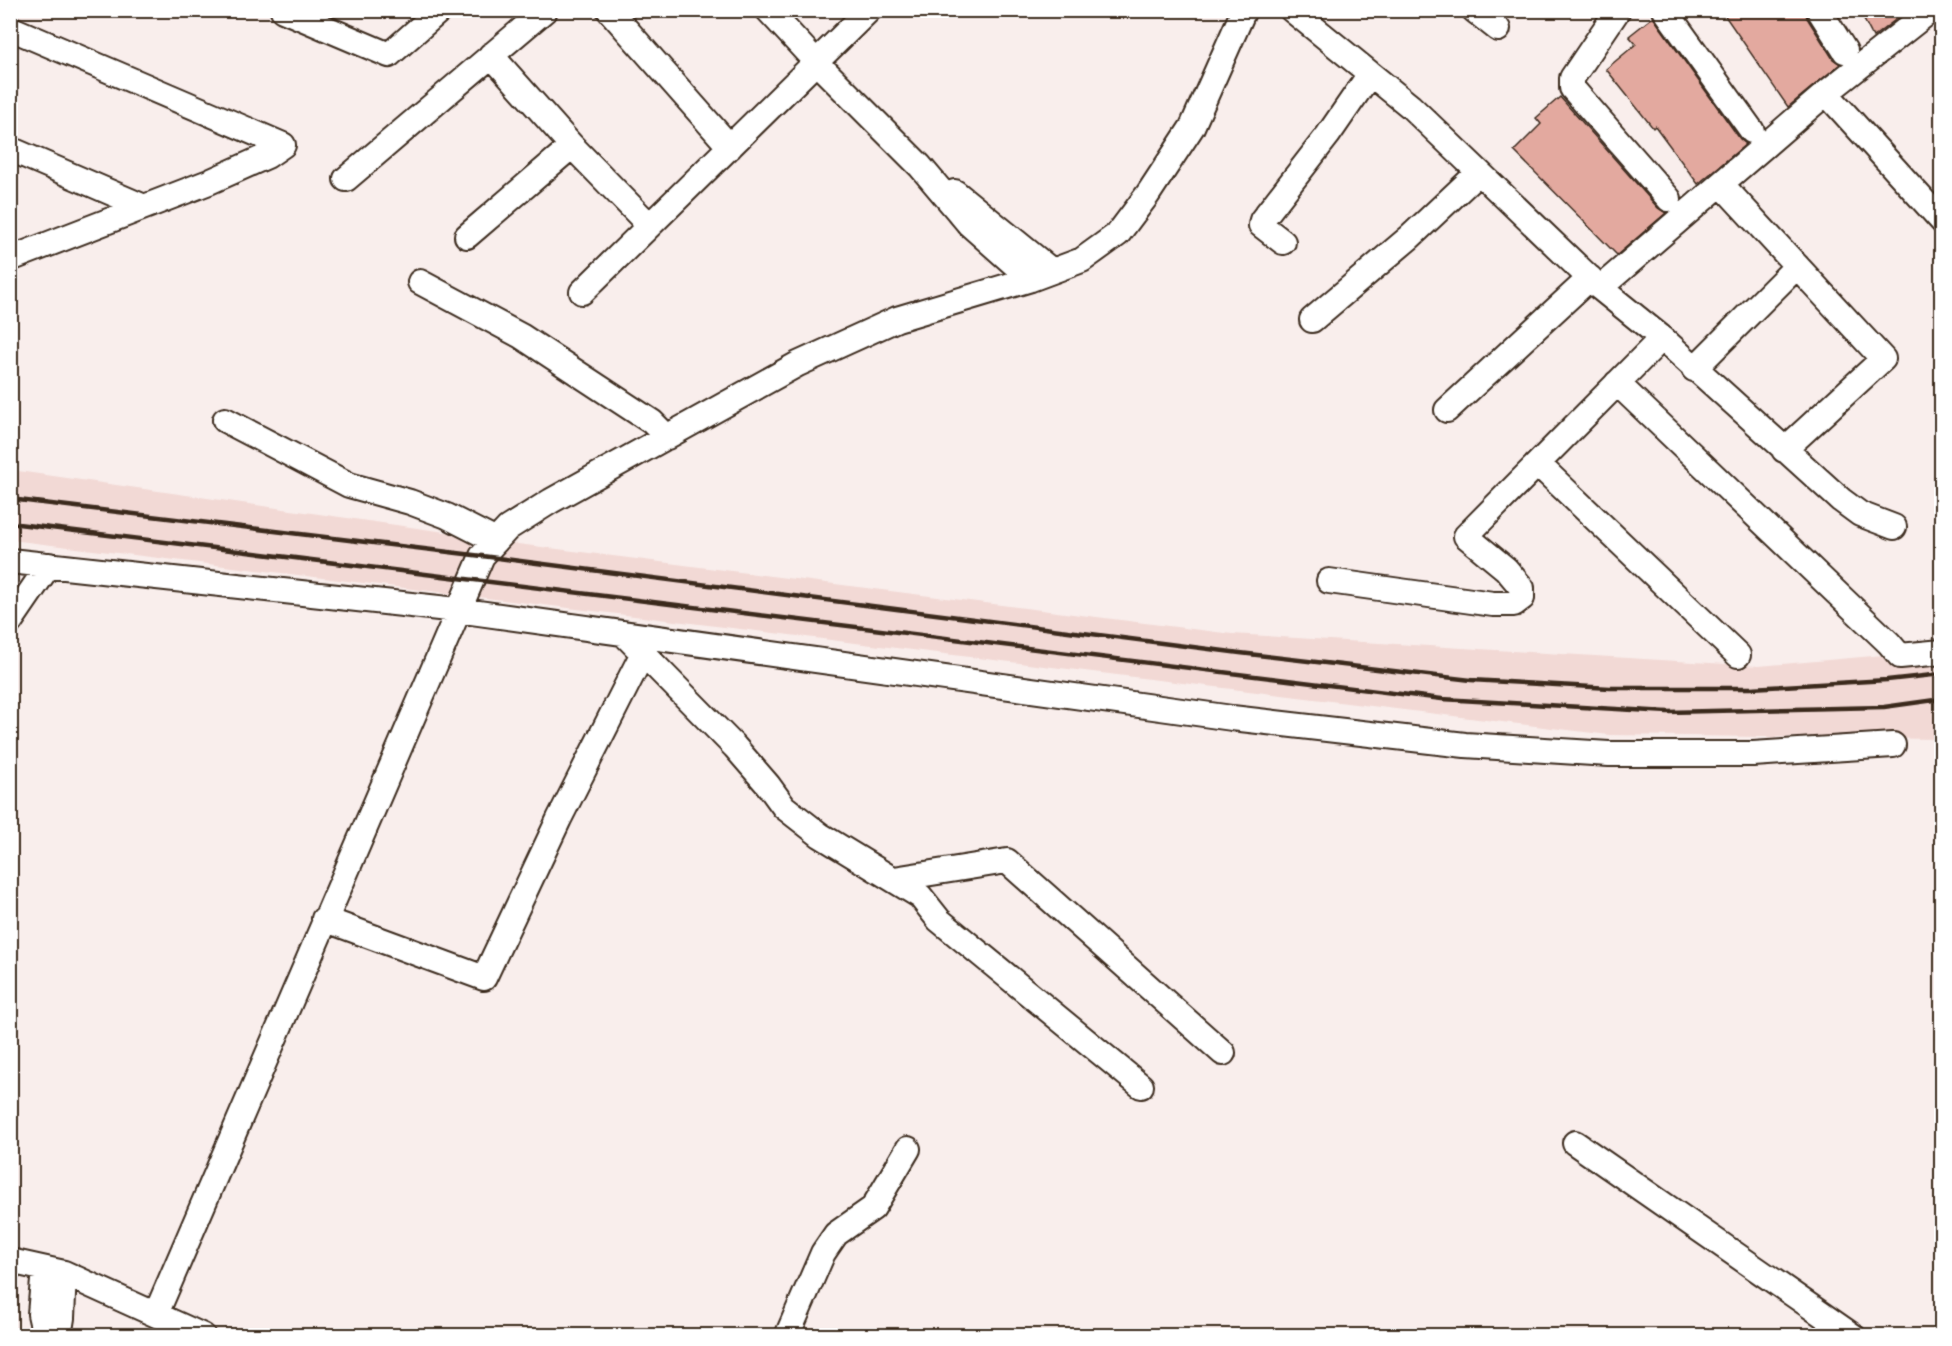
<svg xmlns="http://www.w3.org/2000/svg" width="1952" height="1346" viewBox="0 0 1952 1346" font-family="'Shantell Sans',sans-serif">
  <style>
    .built { fill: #f2d9d5 }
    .building { fill: #e3a99f; stroke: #3b2a1e; stroke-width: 1.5 }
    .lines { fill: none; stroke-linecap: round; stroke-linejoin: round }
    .minor-casing { stroke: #3b2a1e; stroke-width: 28 }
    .minor { stroke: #fff; stroke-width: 24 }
    .rail { stroke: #3b2a1e; stroke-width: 4.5 }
  </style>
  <rect width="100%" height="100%" fill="#f9eeec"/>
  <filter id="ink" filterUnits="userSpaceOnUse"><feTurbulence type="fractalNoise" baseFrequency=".0167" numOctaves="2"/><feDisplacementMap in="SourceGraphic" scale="12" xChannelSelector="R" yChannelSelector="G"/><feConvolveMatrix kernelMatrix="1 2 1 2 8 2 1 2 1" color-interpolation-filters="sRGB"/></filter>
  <g filter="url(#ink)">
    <path class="built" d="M11,470L445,532L510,543L1232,634L1759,666L1941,650V739L1609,735L11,540Z"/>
    <path class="building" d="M1721,10H1805L1807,18L1833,59L1840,64L1788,107Z
      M1859,10H1895L1899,17L1873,37Z
      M1653,17L1740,139L1746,144L1698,184L1655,126L1653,128L1606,69L1636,44L1629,36Z
      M1560,97L1658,208L1666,213L1617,255L1514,151L1541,124L1536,118Z"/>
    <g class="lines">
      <defs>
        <path id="minor" d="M283,10L389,55L440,10
          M609,10L730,147
          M768,10L817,63L920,166L969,224L1031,279
          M1292,10L1410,106L1600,288L1662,338L1841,500L1860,514L1894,527
          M1474,10L1498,29
          M1618,10L1572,78V88L1669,199
          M1665,10L1752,131
          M1819,10L1845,51
          M10,28L283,145
          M491,55L572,146L649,225
          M1826,93L1942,221
          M10,149L142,206
          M346,179L545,10
          M1721,184L1883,359L1784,450
          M955,192L1052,271
          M467,236L572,146
          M1283,242L1261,225L1262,220L1328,135L1370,74
          M10,259L209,182L267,156L283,145
          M420,282L521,336L652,422L667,437
          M1600,288L1826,93L1931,10
          M582,292L869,10
          M1312,320L1410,237L1478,173
          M1694,369L1797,266
          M1617,383L1889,643L1900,656L1942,652
          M1447,410L1590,278
          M225,420L349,485L410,502L447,516L496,541
          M1538,464L1738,655
          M10,561L457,610L1232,718L1465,745L1609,754H1753L1893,745
          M1329,581L1493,604H1514L1522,598V588L1506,569L1466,536L1662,338
          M10,622L49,565
          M623,633L735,747L768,785L784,807L820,835L920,896L939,920L1141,1086
          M894,879L1007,861L1223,1053
          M324,919L484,978L559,819L643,653
          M1575,1143L1853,1336
          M10,1261L64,1273L203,1336
          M44,1269L40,1314L45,1336
          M156,1314L482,556L508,528L551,501L798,364L897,319L1031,279L1082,260L1118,234L1148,194L1192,127L1244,10
          M59,1336L62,1318L64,1273
          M787,1336L823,1253L836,1234L873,1208L908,1149"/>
      </defs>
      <use href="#minor" class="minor-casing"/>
      <use href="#minor" class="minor"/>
      <path class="rail" d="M10,499L482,556L1240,653L1471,680L1610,688H1751L1887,680L1942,674
        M10,523L1442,699L1668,712L1884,707L1942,699"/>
    </g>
  </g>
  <rect width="1952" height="1346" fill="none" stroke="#fff" stroke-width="36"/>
  <rect x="18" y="18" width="1916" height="1310" fill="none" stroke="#3b2a1e" stroke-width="2" filter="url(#ink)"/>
</svg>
